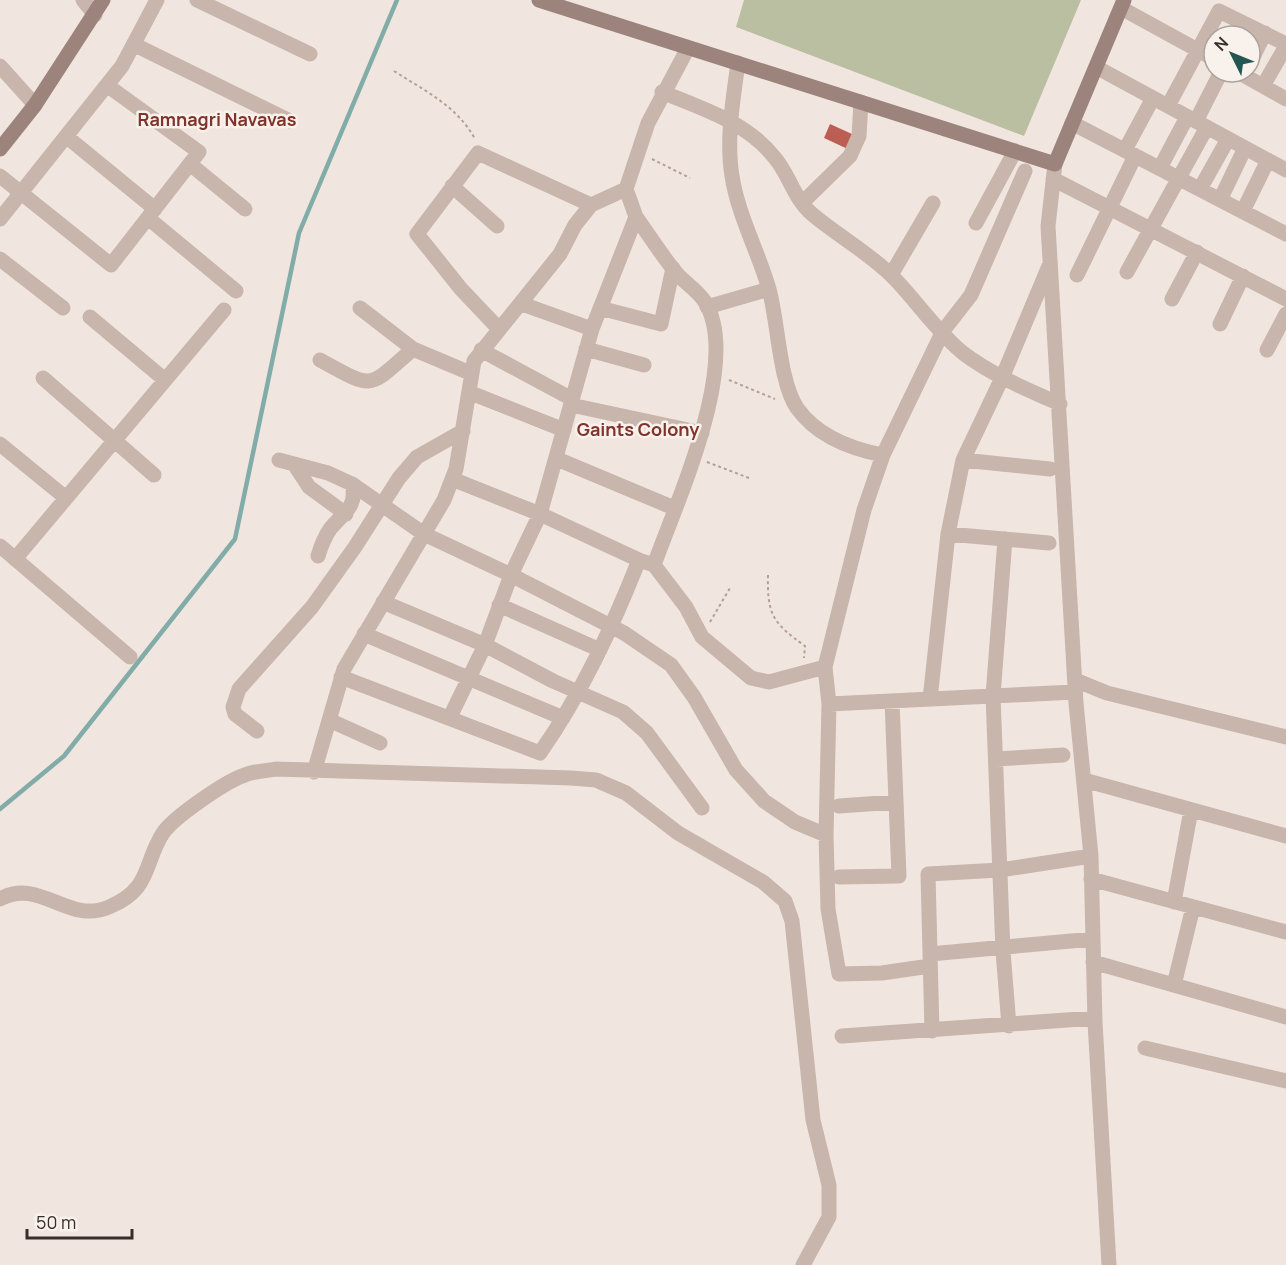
<svg xmlns="http://www.w3.org/2000/svg" width="1286" height="1265" viewBox="0 0 1286 1265" font-family="Manrope,sans-serif">
  <style>
    .green { fill: #b9bfa0 }
    .lines { fill: none; stroke-linecap: round; stroke-linejoin: round }
    .stream { stroke: #81aca8; stroke-width: 4.5 }
    .building { fill: #bc5e53 }
    .path { stroke: #b49f96; stroke-width: 2; stroke-dasharray: 3 3; stroke-linecap: butt }
    .street { stroke: #c8b5ac; stroke-width: 15 }
    .secondary { stroke: #9c847d; stroke-width: 15 }
    .labels { text-anchor: middle; dominant-baseline: central; stroke-width: 5; stroke-linejoin: round; paint-order: stroke }
    .neighbourhood-label { font-size: 18px; font-weight: bold; fill: #7f332a; stroke: #f9f1eb }
  </style>
  <rect width="100%" height="100%" fill="#f1e6df"/>
  <path class="green" d="M744,0H1081L1024,136L736,27Z"/>
  <g class="lines">
    <path class="stream" d="M0,809L64,756L235,539L299,233L397,0"/>
  </g>
  <path class="building" d="M830,124L852,134L849,141L855,143L852,151L824,138Z"/>
  <g class="lines">
    <path class="path" d="M394,71C425,91 457,106 475,139
      M652,159L690,178
      M729,380L775,399
      M707,462L749,478
      M768,575C767,615 773,623 805,646L804,658
      M710,622L730,588"/>
    <path class="street" d="M83,0L95,15
      M197,0L310,54
      M1121,8L1214,59
      M135,45L290,121
      M738,63C733,100 726,139 732,176C738,215 758,251 769,289C778,321 779,381 797,408C817,436 851,449 883,455
      M1250,63L1265,33
      M0,66L35,105
      M1096,67L1286,170
      M1238,72L1286,99
      M1263,86L1286,46
      M662,92C703,109 747,122 775,158C790,176 794,199 812,214C838,236 868,252 892,276C916,300 936,331 963,353C992,375 1026,389 1060,404
      M1168,106L1219,11L1286,44
      M1196,121L1221,72
      M1072,123L1286,234
      M67,137L155,209
      M1125,150L1153,98
      M190,164L245,209
      M1055,164L1048,226L1076,703L1091,856L1095,1022L1109,1265
      M1160,168L1187,117
      M0,176L111,265L199,152L108,86
      M1053,179L1286,299
      M452,186L497,226
      M1200,189L1228,139
      M1220,200L1245,148
      M802,203L850,156L859,136L861,102
      M1243,211L1268,160
      M148,218L236,291
      M0,219L122,66L157,0
      M976,223L1015,151
      M0,259L63,308
      M1127,272L1207,127
      M891,275L933,203
      M1077,275L1135,156
      M1172,299L1197,252
      M522,304L592,329
      M707,307L769,289
      M360,308L413,349L470,373
      M600,308L661,324L673,268
      M90,317L165,380
      M1220,324L1243,276
      M499,329L461,289L417,234L478,153L591,205
      M586,349L644,365
      M481,350L572,399
      M1267,350L1286,314
      M320,360C375,390 367,389 413,349
      M43,378L154,475
      M471,393L564,430
      M571,405L702,433
      M0,444L66,498
      M557,459L674,508
      M279,460L328,473L352,484L424,534L511,575L624,633L671,665L694,697L736,770L764,801L795,822L826,835
      M963,460L1050,469
      M294,464L309,487L346,514
      M452,479L540,514L639,560
      M948,534L1049,543
      M1005,539L993,696L1003,951L1009,1026
      M0,546L130,657
      M318,556C321,546 324,538 330,529C343,513 358,507 352,484
      M15,559L224,310
      M654,565L686,607L702,637L751,678L769,682L825,667
      M383,602L485,645L553,681L623,712L647,733L702,808
      M499,605L600,650
      M364,634L563,718
      M341,677L540,753C582,693 612,628 639,560L654,565C676,503 742,362 705,302C699,292 687,284 679,276C663,258 650,236 636,217
      M1075,680L1107,693L1286,737
      M930,699L948,534L963,460L1002,378L1049,266
      M829,704L1075,692
      M450,717L485,645L511,575L540,514L592,329L636,217L626,189
      M329,720L380,743
      M257,731L235,714L233,707L239,689L312,607L355,547L399,478L417,457L463,431
      M996,759L1063,755
      M314,772L344,669L444,500L456,469L474,361L560,254L575,225L591,205L626,189L648,123L688,48
      M1084,780L1286,836
      M839,806L896,802
      M839,877L899,876L892,701
      M1091,879L1286,932
      M0,899C40,877 68,925 109,907C152,889 143,864 163,833C174,817 226,781 245,775C254,771 266,771 276,769L571,778L596,780L626,793L678,833L763,882L785,901L792,921L813,1120L829,1185V1217L803,1265
      M1174,902L1191,810
      M930,954L1093,939
      M1093,962L1286,1017
      M930,966L882,973L839,974L828,909L826,835L829,704L825,667L864,510L883,455L943,331L971,295L1025,171
      M1174,985L1193,907
      M932,1031L928,874L1000,870L1091,856
      M842,1036L1095,1018
      M1145,1048L1286,1081"/>
    <path class="secondary" d="M539,0L1055,164L1124,0
      M0,149L35,105L103,0"/>
  </g>
  <g class="labels">
    <g class="neighbourhood-label">
      <text x="217" y="119">Ramnagri Navavas</text>
      <text x="638" y="429">Gaints Colony</text>
    </g>
  </g>
  <g transform="translate(1232 54) rotate(313)"><circle r="28" fill="#f9f1eb" stroke="#aba39e" stroke-width="1.5"/>
  <path d="M0-4.5L10 22L0 15L-10 22Z" fill="#235552"/>
  <text y="-9" font-size="16" font-weight="bold" text-anchor="middle" fill="#372d2a">N</text>
  </g>
  <path d="M27 1229v9h105v-9" fill="none" stroke="#372d2a" stroke-width="3"/>
  <text x="36" y="1229" font-size="18" fill="#372d2a" stroke="#f9f1eb" stroke-width="4.5" paint-order="stroke">50 m</text>
</svg>
